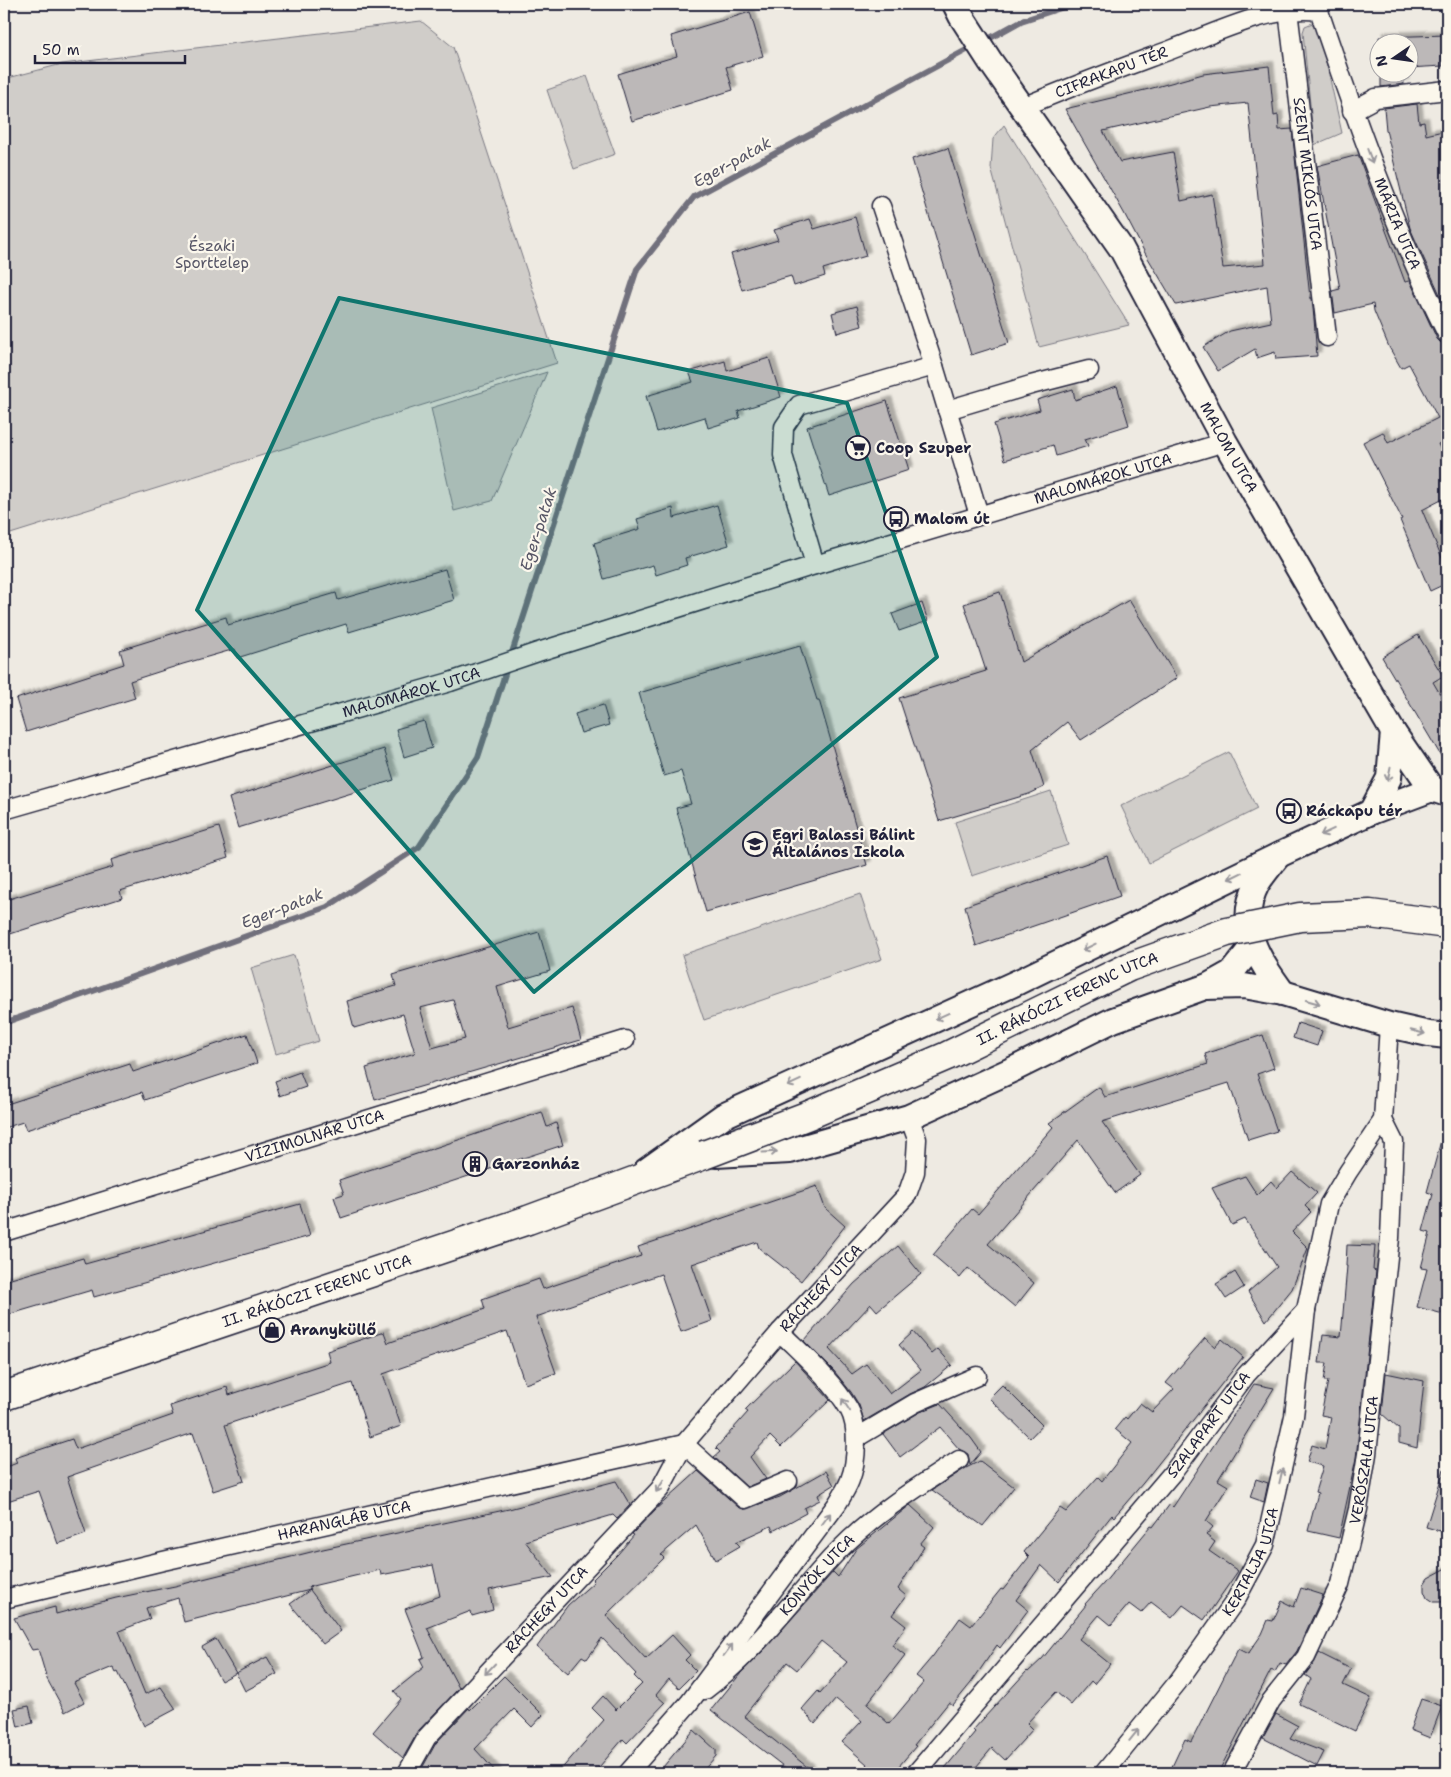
<svg xmlns="http://www.w3.org/2000/svg" width="1451" height="1777" viewBox="0 0 1451 1777" font-family="'Shantell Sans',sans-serif">
  <style>
    .green { fill: #d0cdc9; stroke: #797882 }
    .lines { fill: none; stroke-linecap: round; stroke-linejoin: round }
    .stream { stroke: #716f7c; stroke-width: 6 }
    .building { fill: #bcb8b8; stroke: #22223b; fill-rule: evenodd; filter: url(#shadow) }
    .street-casing { stroke: #22223b; stroke-width: 21 }
    .secondary-casing { stroke: #22223b; stroke-width: 28 }
    .primary-casing { stroke: #22223b; stroke-width: 31 }
    .street { stroke: #fbf7ec; stroke-width: 18 }
    .secondary { stroke: #fbf7ec; stroke-width: 24 }
    .primary { stroke: #fbf7ec; stroke-width: 28 }
    .primary-bridge-casing { stroke: #22223b; stroke-width: 31; stroke-linecap: butt }
    .primary-bridge { stroke: #fbf7ec; stroke-width: 28 }
    .oneway { stroke: #99979c }
    .marked { fill: #0f766e; fill-opacity: 0.2; stroke: #0f766e; stroke-width: 4; stroke-linejoin: round }
    .labels { text-anchor: middle; dominant-baseline: central; stroke-width: 4.5; stroke-linejoin: round; paint-order: stroke }
    .street-label { font-size: 15px; fill: #22223b; stroke: #fbf7ec }
    .park-label { font-size: 15px; fill: #565566; stroke: #fbf7ec }
    .poi-label { font-size: 15px; font-weight: bold; fill: #22223b; stroke: #fbf7ec; text-anchor: start }
    .water-label { font-size: 16px; font-style: italic; fill: #575666; stroke: #fbf7ec }
  </style>
  <defs>
    <filter id="shadow"><feDropShadow dx="4.5" dy="-4.5" stdDeviation="1" flood-color="#0004"/></filter>
  </defs>
  <rect width="100%" height="100%" fill="#eeeae2"/>
  <filter id="ink" filterUnits="userSpaceOnUse"><feTurbulence type="fractalNoise" baseFrequency=".02" numOctaves="2"/><feDisplacementMap in="SourceGraphic" scale="10" xChannelSelector="R" yChannelSelector="G"/><feConvolveMatrix kernelMatrix="1 2 1 2 8 2 1 2 1" color-interpolation-filters="sRGB"/></filter>
  <g filter="url(#ink)">
    <path class="green" d="M421,21L453,47L557,363L4,536V79L62,64Z
      M1315,22L1319,30L1342,133L1314,145L1303,32L1305,26Z
      M587,76L615,154L574,169L547,90Z
      M1004,125L1129,325L1039,347L991,168L993,139Z
      M547,372L492,501L454,511L431,408Z
      M1229,752L1257,809L1149,863L1121,806Z
      M1051,791L1068,845L972,876L955,822Z
      M860,894L882,959L704,1020L682,955Z
      M294,955L319,1041L276,1054L251,968Z"/>
    <g class="lines">
      <path class="stream" d="M983,42L1021,21L1073,4
        M4,1023L327,907L419,847L478,757L637,269L694,197L974,46"/>
    </g>
    <path class="building" d="M750,12L763,56L726,67L733,90L632,121L618,74L677,56L671,36Z
      M1447,35V55H1442L1443,66L1408,68V42H1379V37Z
      M1269,66L1274,116L1278,115L1279,130L1292,129L1310,298H1312L1314,319L1317,356L1276,359L1275,352L1257,358L1255,349L1218,371L1203,347L1230,331L1271,322L1267,286L1176,305L1145,253L1124,213L1065,109L1149,89L1203,74ZM1248,103L1265,264L1223,268L1212,194L1181,201L1173,152L1120,162L1103,131L1210,107Z
      M1381,72H1403L1404,84L1381,87Z
      M1417,104L1419,123L1424,122L1426,135L1447,130V310L1410,228L1386,130L1384,108Z
      M948,148L1009,343L971,355L912,159Z
      M1358,155L1405,282L1410,281L1437,339L1441,343L1447,344V440L1438,444L1447,463V497L1422,510L1447,570V583L1430,591L1400,520L1402,519L1363,442L1383,432L1388,443L1438,418L1409,364L1401,368L1389,347L1374,311L1373,304L1335,313L1332,291L1340,289L1317,166Z
      M855,217L866,256L823,269L825,276L794,286L791,276L742,290L731,254L778,240L774,230L810,219L814,229Z
      M857,306L862,326L837,333L832,313Z
      M769,358L781,397L738,411L740,418L708,428L705,417L657,432L646,396L693,382L689,372L725,361L727,371Z
      M1117,386L1129,425L1085,439L1088,446L1056,456L1053,445L1005,460L994,424L1040,410L1037,400L1073,389L1075,400Z
      M887,401L909,470L829,496L807,427Z
      M717,505L729,545L685,558L687,565L656,575L653,565L604,579L594,543L640,529L637,519L673,508L674,518Z
      M445,569L454,600L349,632L346,624L237,658L235,649L183,664L130,681L135,698L26,732L16,699L124,664L120,650L226,617L228,625L336,593L338,600Z
      M1000,592L1021,662L1129,600L1177,678L1081,740L1067,722L1032,750L1044,787L1029,794L939,821L899,698L986,671L964,604Z
      M922,603L928,621L899,631L892,614Z
      M1418,635L1443,676L1433,682L1447,706V766L1382,657Z
      M800,646L817,700H819L867,865L706,912L676,808L691,804L681,771L664,776L639,693Z
      M603,705L609,725L581,733L575,714Z
      M424,721L432,748L404,757L396,729Z
      M384,749L394,780L238,828L229,798Z
      M219,827L228,858L120,891L122,898L4,936V911L9,909L6,900L113,867L111,860Z
      M1107,856L1120,896L976,946L965,906Z
      M539,932L550,971L497,987L508,1027L572,1008L581,1040L375,1100L366,1068L415,1053L403,1014L354,1028L347,1001L396,986L393,975ZM453,1000L465,1039L432,1048L420,1008Z
      M1298,1023L1322,1031L1317,1046L1293,1038Z
      M247,1034L257,1063L145,1100L142,1092L26,1130L23,1122L4,1128V1105L130,1064L133,1072Z
      M1263,1035L1274,1068L1257,1074L1277,1131L1248,1140L1229,1083L1102,1122L1140,1175L1115,1193L1078,1140L988,1244L1034,1283L1015,1307L968,1268L960,1278L933,1255L972,1209L978,1214L1053,1127L1049,1123L1099,1087L1105,1097L1208,1064L1205,1054Z
      M300,1072L306,1087L280,1096L275,1081Z
      M542,1112L547,1127L556,1123L563,1145L341,1218L334,1197L344,1194L339,1180Z
      M1442,1137L1447,1138V1315L1417,1307L1427,1269L1421,1268L1430,1233L1423,1231L1433,1194L1427,1192Z
      M1292,1172L1317,1193L1305,1206L1311,1212L1292,1232L1308,1248L1292,1289L1266,1321L1248,1292L1277,1267L1245,1219L1232,1225L1212,1188L1245,1176L1257,1195L1271,1181L1277,1188Z
      M817,1186L825,1208L845,1226L801,1281L759,1248L757,1242L692,1264L712,1321L681,1332L661,1274L536,1317L556,1373L525,1384L507,1331L383,1374L401,1426L370,1437L352,1383L225,1425L244,1481L213,1491L193,1433L67,1477L86,1534L58,1544L39,1491L4,1502V1468L17,1463L15,1458L72,1439L76,1449L173,1415L170,1406L227,1387L229,1395L330,1362L327,1351L384,1332L388,1343L485,1309L482,1299L539,1279L543,1289L641,1256L638,1247Z
      M300,1204L310,1236L94,1297L92,1290L4,1316V1281L83,1258L85,1264Z
      M1347,1245L1375,1246L1373,1270L1376,1271L1356,1458L1339,1538L1308,1531L1318,1493L1315,1492L1323,1466L1307,1462L1312,1445L1325,1449L1331,1417L1321,1415L1328,1381H1324L1327,1363H1319L1323,1335L1341,1337L1347,1266H1346Z
      M898,1246L921,1274L877,1311L871,1304L829,1349L852,1374L866,1364L890,1394L921,1370L899,1345L913,1332L932,1354L938,1349L952,1365L925,1387L910,1394L864,1421L859,1405L851,1392L834,1371L804,1341L854,1284Z
      M1235,1272L1244,1287L1226,1299L1216,1284Z
      M1205,1338L1215,1347L1222,1339L1243,1357L1143,1483L1114,1517L1112,1515L1059,1582L1041,1565L1016,1600L1028,1610L1000,1648L997,1645L971,1683L953,1705L949,1702L914,1745L916,1746L893,1773H861L868,1765L842,1742L862,1721L836,1699L815,1724L802,1709L818,1691L820,1693L847,1662L821,1641L797,1670L787,1662L744,1716L811,1770L808,1773H792L711,1710L741,1673L765,1649L833,1572L838,1577L856,1549L910,1505L934,1527L920,1544L924,1547L898,1589L906,1596L892,1615L906,1626L892,1645L905,1655L867,1704L889,1724L924,1682L916,1676L933,1656L960,1618L971,1626L1001,1589L1003,1590L1029,1557L1024,1552L1060,1508L1066,1512L1098,1477L1102,1481L1132,1443L1115,1429L1125,1417L1127,1419L1140,1403L1152,1412L1174,1389L1166,1383Z
      M795,1361L830,1400L781,1447L770,1436L750,1457L766,1479L747,1487L714,1457L720,1452L716,1448L748,1412L745,1410Z
      M1386,1373L1424,1381L1417,1448L1399,1443V1429L1382,1414Z
      M1254,1384L1274,1388L1218,1480L1228,1486L1206,1521L1213,1527L1206,1535L1215,1542L1209,1551L1238,1571L1204,1620L1183,1605L1172,1618L1151,1602L1141,1613L1129,1604L1111,1625L1099,1615L1079,1639L1110,1664L1094,1684L1091,1681L1071,1705L1056,1692L1027,1723L1033,1729L1005,1760L992,1748L971,1773H941L975,1732L973,1730L1027,1671L1028,1672L1042,1659L1086,1605L1085,1604L1104,1583L1151,1526L1153,1527L1170,1504L1173,1507Z
      M1002,1385L1042,1425L1030,1438L989,1398Z
      M940,1404L971,1438L981,1452L970,1465L968,1454L959,1449L940,1427L900,1457L883,1434L920,1412Z
      M980,1461L1014,1487L983,1526L932,1490L966,1468Z
      M1444,1469H1447V1533L1426,1527Z
      M698,1471L738,1507L744,1509L780,1497L826,1471L834,1485L818,1495L820,1500L804,1508L806,1513L773,1531L771,1526L736,1542L740,1546L716,1560L696,1525L661,1555L664,1558L606,1615L646,1659L672,1635L690,1655L685,1660L696,1671L679,1688L669,1679L656,1695L665,1703L627,1743L623,1739L594,1773H558L604,1720L592,1708L603,1696L616,1710L642,1684L634,1676L636,1674L602,1638L587,1659L582,1656L568,1673L537,1647L568,1605L594,1582L592,1580L618,1554L634,1535L632,1534L655,1510Z
      M1256,1479L1268,1483L1264,1502L1250,1497Z
      M616,1481L630,1505L617,1519L613,1515L525,1541L553,1577L489,1590L493,1610L472,1616L471,1611L427,1628L459,1688L419,1730L403,1758L373,1732L401,1699L394,1691L424,1667L420,1659L424,1657L405,1609L440,1596L433,1565L381,1575L380,1570L308,1587L310,1590L184,1622L178,1598L146,1608L150,1619L119,1631L145,1694L161,1687L176,1709L144,1726L118,1672L116,1673L113,1667L74,1683L84,1702L65,1712L47,1679L38,1649L32,1650L14,1618L55,1607L56,1614L116,1598L175,1586L323,1549L509,1509Z
      M1447,1568V1602H1433L1427,1598L1424,1591V1584L1428,1578Z
      M1301,1588L1323,1595L1297,1651L1286,1665L1280,1663L1275,1672L1271,1670L1218,1773H1169L1185,1739L1191,1742L1238,1649L1248,1654L1262,1634L1268,1620L1273,1621L1282,1601L1294,1607Z
      M310,1590L341,1631L323,1644L290,1604Z
      M216,1639L236,1673L221,1681L202,1647Z
      M1319,1653L1351,1669L1343,1685L1371,1698L1355,1731L1299,1704L1311,1679L1305,1675L1314,1663Z
      M267,1657L277,1674L245,1691L236,1673Z
      M504,1676L543,1715L532,1727L514,1709L475,1749L497,1773L420,1772L436,1743L469,1708L470,1710Z
      M1421,1699L1442,1706L1430,1738L1410,1730Z
      M29,1706L33,1723L18,1727L14,1709Z
      M1276,1714L1298,1726L1290,1739L1324,1752L1317,1766L1263,1738Z
      M694,1730L716,1750V1756L701,1773H658Z"/>
    <g class="lines">
      <defs>
        <g id="street">
          <path id="s1" d="M1288,10L1327,337"/>
          <path id="s2" d="M1023,107C1072,86 1122,68 1173,49C1215,33 1274,4 1319,11C1356,121 1395,230 1447,334"/>
          <path d="M1352,111L1376,98L1447,90"/>
          <path d="M881,206L934,366"/>
          <path d="M947,410L1031,385L1089,370"/>
          <path d="M815,565L783,455L784,427L799,405L934,366L979,515"/>
          <path id="s3" d="M4,810L450,682L538,652L815,565L1225,442"/>
          <path id="s4" d="M4,1232L625,1040"/>
          <path d="M856,1438L915,1403L977,1376"/>
          <path d="M684,1444L745,1499L788,1481"/>
          <path id="s5" d="M4,1599L163,1561L684,1444"/>
          <path id="s6" d="M705,1690C756,1652 793,1598 837,1552C873,1515 916,1488 959,1460"/>
          <path id="s7" d="M407,1773L427,1737L660,1489L684,1444L780,1332L907,1195L915,1172L917,1139L909,1117"/>
          <path d="M628,1773L689,1703L837,1504C842,1496 847,1488 850,1480C857,1462 859,1426 849,1409C832,1380 804,1356 780,1332"/>
          <path id="s8" d="M916,1773L1174,1471L1246,1375L1306,1310L1329,1204L1348,1172L1383,1120L1389,1025"/>
          <path id="s9" d="M1104,1773L1177,1683L1235,1601L1265,1545L1294,1416L1306,1310"/>
          <path id="s10" d="M1232,1773L1271,1701L1306,1657L1340,1584L1358,1509L1367,1454L1390,1238L1394,1142L1383,1120"/>
        </g>
        <g id="secondary">
          <path id="s11" d="M955,4L961,16L990,61L1121,248L1225,442L1393,732L1432,789"/>
          <path d="M1371,812L1389,778L1393,732"/>
          <path d="M1278,856C1271,865 1263,874 1257,884C1235,926 1259,960 1283,993"/>
          <path d="M1206,987L1231,973L1253,946"/>
          <path d="M716,1155L790,1151L909,1117L1016,1068L1113,1020L1205,987L1244,986L1283,993L1389,1025L1429,1034L1447,1036"/>
          <path d="M646,1171L723,1116L1018,982L1279,855L1371,812L1432,789L1447,794"/>
        </g>
        <g id="primary">
          <path id="s12" d="M4,1396L528,1220L704,1155"/>
        </g>
      </defs>
      <use href="#street" class="street-casing"/>
      <use href="#secondary" class="secondary-casing"/>
      <use href="#primary" class="primary-casing"/>
      <use href="#street" class="street"/>
      <use href="#secondary" class="secondary"/>
      <use href="#primary" class="primary"/>
      <defs>
        <g id="primary-bridge">
          <path id="s13" d="M704,1155L809,1115L947,1056L1129,967L1227,932L1300,917L1370,914L1447,924"/>
        </g>
      </defs>
      <use href="#primary-bridge" class="primary-bridge-casing"/>
      <use href="#primary-bridge" class="primary-bridge"/>
    </g>
    <defs><path id="oneway-shaft" d="M-6 0H5M1.5-3L5.5 0L1.5 3" fill="none" stroke-width="1.6" stroke-linecap="round" stroke-linejoin="round" transform="scale(1.25)"/></defs>
    <g class="oneway">
      <use href="#oneway-shaft" transform="translate(1370 156) rotate(69)"/>
      <use href="#oneway-shaft" transform="translate(1389 774) rotate(102)"/>
      <use href="#oneway-shaft" transform="translate(1327 832) rotate(155)"/>
      <use href="#oneway-shaft" transform="translate(1235 876) rotate(154)"/>
      <use href="#oneway-shaft" transform="translate(1089 947) rotate(154)"/>
      <use href="#oneway-shaft" transform="translate(1313 1002) rotate(16)"/>
      <use href="#oneway-shaft" transform="translate(942 1016) rotate(156)"/>
      <use href="#oneway-shaft" transform="translate(1418 1032) rotate(13)"/>
      <use href="#oneway-shaft" transform="translate(794 1083) rotate(155)"/>
      <use href="#oneway-shaft" transform="translate(770 1152) rotate(-3)"/>
      <use href="#oneway-shaft" transform="translate(846 1405) rotate(-123)"/>
      <use href="#oneway-shaft" transform="translate(1281 1476) rotate(-77)"/>
      <use href="#oneway-shaft" transform="translate(660 1486) rotate(124)"/>
      <use href="#oneway-shaft" transform="translate(826 1519) rotate(-53)"/>
      <use href="#oneway-shaft" transform="translate(728 1650) rotate(-53)"/>
      <use href="#oneway-shaft" transform="translate(490 1669) rotate(133)"/>
      <use href="#oneway-shaft" transform="translate(1134 1735) rotate(-51)"/>
    </g>
  </g>
  <path class="marked" d="M339,298L847,403L937,657L534,992L197,610Z"/>
  <defs>
    <symbol id="supermarket-ring" viewBox="-11 -11 22 22"><circle r="9.5" fill="#fbf7ec" stroke="#22223b" stroke-width="1.5"/><path d="M-6-5.5h2.5l.6 2H6L4.5 2H-2.5L-4.4-4H-6ZM-1.5 3.2a1.3 1.3 0 1 0 .1 0ZM3 3.2a1.3 1.3 0 1 0 .1 0Z" fill="#22223b"/></symbol>
    <symbol id="bus-ring" viewBox="-11 -11 22 22"><circle r="9.5" fill="#fbf7ec" stroke="#22223b" stroke-width="1.5"/><path d="M-5-6H5V4H4V6H2V4H-2V6H-4V4H-5ZM-3.5-4V0h7V-4ZM-3.5 1.2v1.5H-2V1.2ZM2 1.2v1.5H3.5V1.2Z" fill="#22223b"/></symbol>
    <symbol id="school-ring" viewBox="-11 -11 22 22"><circle r="9.5" fill="#fbf7ec" stroke="#22223b" stroke-width="1.5"/><path d="M0-5L7-2L0 1L-7-2ZM-4 1L0 2.5L4 1V4Q0 6-4 4Z" fill="#22223b"/></symbol>
    <symbol id="building-ring" viewBox="-11 -11 22 22"><circle r="9.5" fill="#fbf7ec" stroke="#22223b" stroke-width="1.5"/><path d="M-4-6H4V6H1V3H-1V6H-4ZM-2.5-4.3h1.7v1.8h-1.7ZM.8-4.3h1.7v1.8H.8ZM-2.5-1h1.7V.8h-1.7ZM.8-1h1.7V.8H.8Z" fill="#22223b"/></symbol>
    <symbol id="shop-ring" viewBox="-11 -11 22 22"><circle r="9.5" fill="#fbf7ec" stroke="#22223b" stroke-width="1.5"/><path d="M-5-2.5h2.3a2.7 3.5 0 0 1 5.4 0H5L5.5 6h-11ZM-1.5-2.5h3a1.5 2.3 0 0 0-3 0Z" fill="#22223b"/></symbol>
  </defs>
  <g fill-rule="evenodd">
    <use href="#supermarket-ring" x="844" y="434" width="28" height="28"/>
    <use href="#bus-ring" x="882" y="505" width="28" height="28"/>
    <use href="#bus-ring" x="1275" y="797" width="28" height="28"/>
    <use href="#school-ring" x="741" y="830" width="28" height="28"/>
    <use href="#building-ring" x="461" y="1150" width="28" height="28"/>
    <use href="#shop-ring" x="258" y="1316" width="28" height="28"/>
  </g>
  <g class="labels">
    <g class="street-label">
      <text stroke="none"><textPath href="#s2" startOffset="95">CIFRAKAPU TÉR</textPath></text>
      <text stroke="none"><textPath href="#s1" startOffset="165">SZENT MIKLÓS UTCA</textPath></text>
      <text stroke="none"><textPath href="#s2" startOffset="540">MÁRIA UTCA</textPath></text>
      <text stroke="none"><textPath href="#s11" startOffset="522">MALOM UTCA</textPath></text>
      <text stroke="none"><textPath href="#s3" startOffset="1148">MALOMÁROK UTCA</textPath></text>
      <text stroke="none"><textPath href="#s3" startOffset="424">MALOMÁROK UTCA</textPath></text>
      <text stroke="none"><textPath href="#s13" startOffset="396">II. RÁKÓCZI FERENC UTCA</textPath></text>
      <text stroke="none"><textPath href="#s4" startOffset="325">VÍZIMOLNÁR UTCA</textPath></text>
      <text stroke="none"><textPath href="#s7" startOffset="640">RÁCHEGY UTCA</textPath></text>
      <text stroke="none"><textPath href="#s12" startOffset="330">II. RÁKÓCZI FERENC UTCA</textPath></text>
      <text stroke="none"><textPath href="#s8" startOffset="455">SZALAPART UTCA</textPath></text>
      <text stroke="none"><textPath href="#s10" startOffset="345">VERŐSZALA UTCA</textPath></text>
      <text stroke="none"><textPath href="#s5" startOffset="349">HARANGLÁB UTCA</textPath></text>
      <text stroke="none"><textPath href="#s9" startOffset="259">KERTALJA UTCA</textPath></text>
      <text stroke="none"><textPath href="#s6" startOffset="161">KÖNYÖK UTCA</textPath></text>
      <text stroke="none"><textPath href="#s7" startOffset="216">RÁCHEGY UTCA</textPath></text>
    </g>
    <g class="park-label">
      <text x="212" y="246">Északi<tspan x="212" dy="17">Sporttelep</tspan></text>
    </g>
    <g class="poi-label">
      <text x="876" y="448">Coop Szuper</text>
      <text x="914" y="519">Malom út</text>
      <text x="1306" y="811">Ráckapu tér</text>
      <text x="772" y="835">Egri Balassi Bálint<tspan x="772" dy="17">Általános Iskola</tspan></text>
      <text x="492" y="1164">Garzonház</text>
      <text x="290" y="1330">Aranyküllő</text>
    </g>
    <g class="water-label">
      <text transform="translate(732 162) rotate(-29)">Eger-patak</text>
      <text transform="translate(538 529) rotate(-72)">Eger-patak</text>
      <text transform="translate(282 908) rotate(-21)">Eger-patak</text>
    </g>
  </g>
  <rect width="1451" height="1777" fill="none" stroke="#fbf7ec" stroke-width="20"/>
  <rect x="10" y="10" width="1431" height="1757" fill="none" stroke="#22223b" stroke-width="2" filter="url(#ink)"/>
  <g transform="translate(1394 58) rotate(257)"><circle r="24" fill="#fbf7ec" stroke="#a4a2a5"/>
  <path d="M0-4L9 19L0 12L-9 19Z" fill="#22223b"/>
  <text y="-8" font-size="14" font-weight="bold" text-anchor="middle" fill="#22223b">N</text>
  </g>
  <path d="M35 55v8h150v-8" fill="none" stroke="#22223b" stroke-width="2.5"/>
  <text x="42" y="55" font-size="15" fill="#22223b" stroke="#fbf7ec" stroke-width="4" paint-order="stroke">50 m</text>
</svg>
